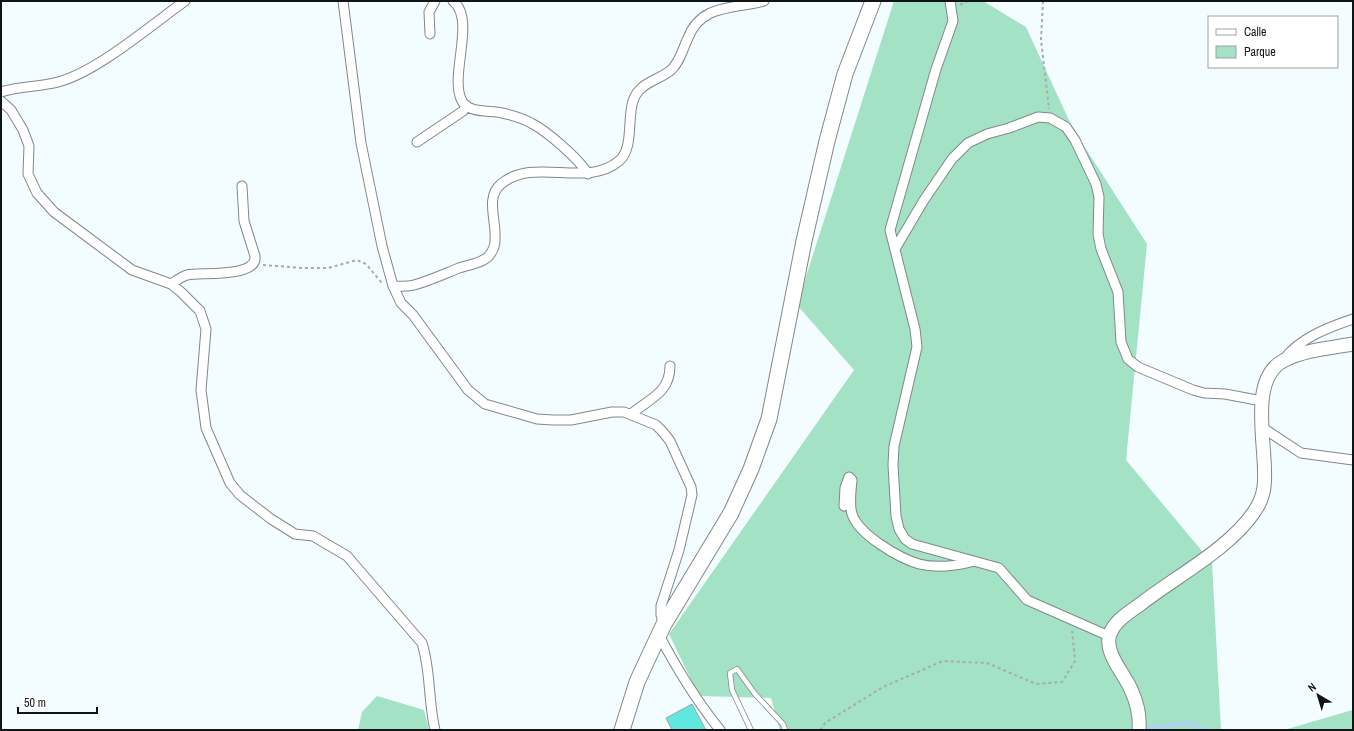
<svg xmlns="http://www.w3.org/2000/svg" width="1354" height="731" viewBox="0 0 1354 731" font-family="'Archivo Narrow',sans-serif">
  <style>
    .green { fill: #a3e2c4 }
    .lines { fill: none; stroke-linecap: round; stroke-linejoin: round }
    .stream { stroke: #b3cefc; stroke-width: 3 }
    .building { fill: #61e8de; stroke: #9da6a5 }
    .lane-casing { stroke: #80888a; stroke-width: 6 }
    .street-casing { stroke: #80888a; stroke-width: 11 }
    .secondary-casing { stroke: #80888a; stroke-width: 15 }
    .primary-casing { stroke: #80888a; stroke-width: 17 }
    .path { stroke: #a6acae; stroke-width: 2; stroke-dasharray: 3 3; stroke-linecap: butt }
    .lane { stroke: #fff; stroke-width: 4.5 }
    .street { stroke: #fff; stroke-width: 9 }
    .secondary { stroke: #fff; stroke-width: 13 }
    .primary { stroke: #fff; stroke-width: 15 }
  </style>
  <rect width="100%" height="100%" fill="#f3fcfe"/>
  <path class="green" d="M894,1H983L1026,27L1073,129L1147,244L1126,460L1212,563L1221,730H780L771,698L699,696L669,634L854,370L797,305Z
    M377,696L424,710L429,730H358L362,712Z
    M1353,710V730H1284L1349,711Z"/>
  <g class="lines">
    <path class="stream" d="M1149,728L1191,723L1207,730"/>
  </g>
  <path class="building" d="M692,704L706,730H672L666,718Z"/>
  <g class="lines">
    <defs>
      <path id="lane" d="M751,730L732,690L730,673L737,669L755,694L783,724L785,730"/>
      <path id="street" d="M343,1L361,143L382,246L393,286L401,303L413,315L468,390L485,404L537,419L553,420H571L612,412H624L656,425L663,432L670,441L691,487L692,495L679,550L661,606V615L664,624
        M453,1C476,19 450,73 461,99C467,114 489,110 502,113C512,115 522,118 531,123C547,131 579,159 588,174
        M950,1L953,21L936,69L890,230L915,329L917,347L894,446L893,465L896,516L899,529L905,539L912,544L999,568L1027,600L1109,636
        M430,34L429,12L435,1
        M1,92C20,86 40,87 58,82C97,72 151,25 185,1
        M1,101L11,110L23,130L29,146L28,174L37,193L54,212L132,270L171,284L181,292L200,311L206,329L201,390L206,428L230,483L240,495L271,519L295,534L313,536L347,556L422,643C431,671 428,701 435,730
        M417,142L463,111L467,106
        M895,249L924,200L952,159L968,143L987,134L1009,128L1038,117L1050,118L1066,127L1075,140L1096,184L1099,197L1098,234L1101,249L1118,292L1121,342L1128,359L1138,367L1193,390L1204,393L1225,394L1262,401
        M171,284C176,281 181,277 187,275C201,272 258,278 255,256L244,221L242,186
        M393,286C400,286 407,287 414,285C429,281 444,274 459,268C467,265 478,264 485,259C489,257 492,252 494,247C500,227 483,199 501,184C535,156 585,189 619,161C634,148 627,119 633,101C639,82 658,81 671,70C680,62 683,48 688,38C701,4 733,9 764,1
        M1284,359C1300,338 1329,327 1353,319
        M631,414C649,399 670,393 670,366
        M1263,428L1301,453L1353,460
        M844,506L845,488L849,477L852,480C851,491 849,504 852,514C859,535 899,558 919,564C935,568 955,566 971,562
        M659,635C677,669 696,700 720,730"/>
      <path id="secondary" d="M1139,730C1140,717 1137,703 1132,692C1126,675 1103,653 1110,634C1115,620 1130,612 1142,603C1177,576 1230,548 1254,512C1259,505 1263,495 1264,487C1269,454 1246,381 1283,361C1303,350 1330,348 1353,344"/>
      <path id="primary" d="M622,730L637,682L649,656L664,624L731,513L751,469L769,419L804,241L827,141L845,74L873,1"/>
    </defs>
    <use href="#lane" class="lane-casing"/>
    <use href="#street" class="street-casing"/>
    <use href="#secondary" class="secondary-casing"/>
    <use href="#primary" class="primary-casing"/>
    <path class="path" d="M1043,1L1041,40L1049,109
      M960,5L968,1
      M263,265L303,268H328L357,260L366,264L382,283
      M820,730L825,723L883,687L943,661L987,663L1036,684L1062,682L1075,661L1072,630"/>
    <use href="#lane" class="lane"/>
    <use href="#street" class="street"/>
    <use href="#secondary" class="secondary"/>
    <use href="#primary" class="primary"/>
  </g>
  <rect width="1354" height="731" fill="none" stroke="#111415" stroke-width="4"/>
  <rect x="1208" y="16" width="130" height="52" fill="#ffffff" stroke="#a0a1a1"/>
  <rect x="1216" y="29" width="20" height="6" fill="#ffffff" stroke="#a0a1a1"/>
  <text x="1244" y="36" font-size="12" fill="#111415">Calle</text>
  <rect x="1216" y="46" width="20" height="12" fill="#a3e2c4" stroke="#a0a1a1"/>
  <text x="1244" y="56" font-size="12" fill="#111415">Parque</text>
  <g transform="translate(1318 695) rotate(322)" stroke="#ffffff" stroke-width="3" paint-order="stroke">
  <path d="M0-3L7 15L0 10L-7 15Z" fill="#111415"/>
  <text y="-6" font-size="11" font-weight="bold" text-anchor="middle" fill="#111415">N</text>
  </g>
  <path d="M18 707v6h79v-6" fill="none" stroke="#111415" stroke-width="2"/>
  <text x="24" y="707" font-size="12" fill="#111415" stroke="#ffffff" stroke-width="3" paint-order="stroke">50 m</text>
</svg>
